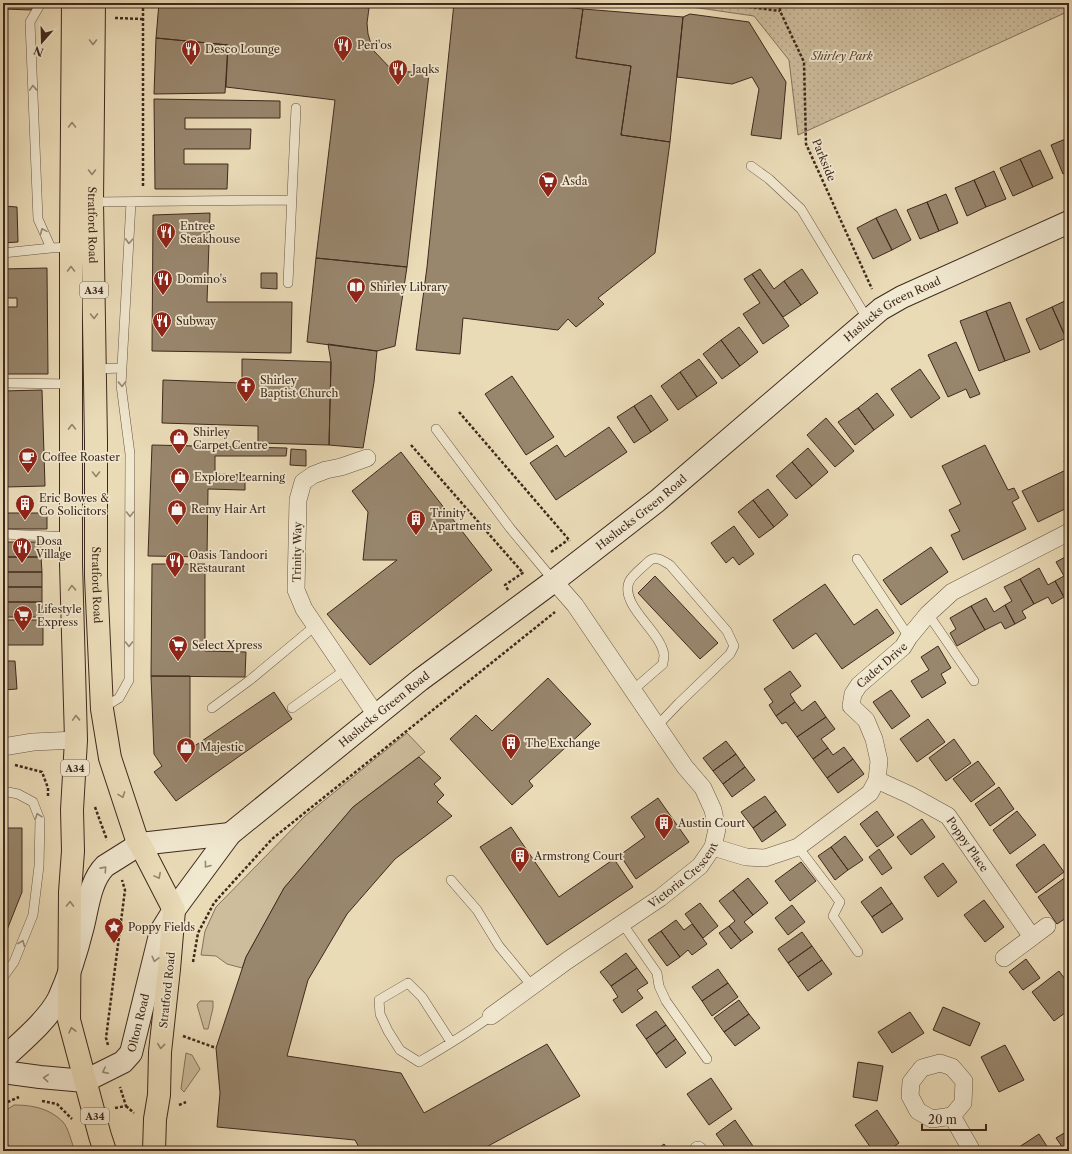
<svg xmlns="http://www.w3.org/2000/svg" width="1072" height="1154" viewBox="0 0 1072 1154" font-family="'Libre Caslon Text',serif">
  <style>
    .green { fill: #cdbd9d; stroke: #86735d }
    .park { fill: url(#park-dots); stroke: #86735d }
    .building { fill: #98866d; stroke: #3f291d }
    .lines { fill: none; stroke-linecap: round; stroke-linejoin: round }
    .lane-casing { stroke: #6a5644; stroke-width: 10 }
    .street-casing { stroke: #6a5644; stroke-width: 18 }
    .secondary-casing { stroke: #3f291d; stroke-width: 24 }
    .highway-casing { stroke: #3f291d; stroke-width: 24 }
    .path { stroke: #3f291d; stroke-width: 2.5; stroke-dasharray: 3 2; stroke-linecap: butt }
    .lane { stroke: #f1e8d0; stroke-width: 9 }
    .street { stroke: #f1e8d0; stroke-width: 17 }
    .secondary { stroke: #f1e8d0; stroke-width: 22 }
    .highway { stroke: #eadbb7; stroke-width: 22 }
    .oneway { stroke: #94826a }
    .oneway2 { stroke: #988876 }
    .labels { text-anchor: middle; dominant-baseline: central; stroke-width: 3.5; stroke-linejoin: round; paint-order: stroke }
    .shield { fill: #f1e8d0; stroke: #746253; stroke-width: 1 }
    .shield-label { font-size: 10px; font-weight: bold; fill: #3f291d }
    .poi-label { font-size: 11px; fill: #3f291d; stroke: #f1e8d0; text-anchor: start }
    .park-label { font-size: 11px; font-style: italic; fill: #5b4737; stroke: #f1e8d0 }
    .street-label { font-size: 11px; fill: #3f291d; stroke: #f1e8d0 }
  </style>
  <defs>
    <pattern id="park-dots" width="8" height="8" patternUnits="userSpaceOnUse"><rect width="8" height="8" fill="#cdbd9d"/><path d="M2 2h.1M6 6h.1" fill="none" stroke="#b1a287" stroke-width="1.8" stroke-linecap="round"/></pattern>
  </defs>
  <rect width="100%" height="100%" fill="#eadbb7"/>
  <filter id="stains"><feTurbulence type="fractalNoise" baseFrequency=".005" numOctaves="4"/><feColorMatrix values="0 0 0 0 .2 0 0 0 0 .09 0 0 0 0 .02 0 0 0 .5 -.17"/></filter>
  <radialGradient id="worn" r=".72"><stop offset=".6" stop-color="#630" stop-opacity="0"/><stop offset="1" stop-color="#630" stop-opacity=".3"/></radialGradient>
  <path class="green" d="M407,733L425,752L353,807L284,888L246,957L242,968L227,964L216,956L201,955L205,931L216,907L304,817Z
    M200,1001H213V1008L208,1029H204L197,1005Z
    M186,1053L192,1055L200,1069L184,1092L181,1089Z
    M14,1105C32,1105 49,1108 63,1122C68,1127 72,1144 75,1151H14L3,1139V1112Z"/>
  <path class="park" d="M676,3H1069V11L798,135L789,60L754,16L678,5Z"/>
  <path class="building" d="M3,3H33L32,10L3,9Z
    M159,3H331L369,8L367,23L368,34L373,50L392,70L429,74L407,267L316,258L335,100L226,87L228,45L156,38Z
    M454,3H522L583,9L576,58L631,66L621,135L670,142L655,253L598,298L604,304L576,327L568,319L558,330L463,318L460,354L416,350L427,267Z
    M3,9L5,10L4,36H3Z
    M583,9L683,17L670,142L621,135L631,66L576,58Z
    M690,14L749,22L786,82L781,139L751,135L759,89L752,77L732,84L677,77L683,17Z
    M156,38L228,45L225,93L154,94Z
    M3,53H5V102H3Z
    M154,99L280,101V118H185V129H251L250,149H184V164H228L227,189H155Z
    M1068,138L1069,171L1063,174L1051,145Z
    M1040,150L1053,178L1033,187L1020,159Z
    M1020,159L1033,187L1013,196L1000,168Z
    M994,171L1006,199L986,207L974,180Z
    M974,180L986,207L967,216L955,188Z
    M946,194L958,223L939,231L927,202Z
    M927,202L939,231L920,239L907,210Z
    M3,206L17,207L18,242L3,243Z
    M896,209L911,240L892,250L876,218Z
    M210,213L207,302H292L291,353L152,351L153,215Z
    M876,218L892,250L873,259L857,228Z
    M316,258L407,267L395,346L377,351L307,342Z
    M47,268L48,374H3V336H5V326H3V307H17V298H3V269Z
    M760,269L774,289L784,281L801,305L783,317L752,274Z
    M802,269L818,293L801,305L784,281Z
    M261,273H277V289L261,288Z
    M752,274L789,326L763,344L743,314L760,303L744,279Z
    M1069,299V337L1066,338L1052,307Z
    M1010,302L1030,352L1005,361L986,311Z
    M1052,307L1066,338L1040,350L1026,319Z
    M986,311L1005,361L979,371L960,321Z
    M739,327L758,352L740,366L721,340Z
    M721,340L740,366L722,379L703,354Z
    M956,342L980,394L970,398L966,389L948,397L928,355Z
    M328,344L377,351L374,382L363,448L329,445L331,362Z
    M242,359L331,362L329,445L258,443V426L162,423L163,380L242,383Z
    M699,359L717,383L697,397L680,372Z
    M920,369L940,398L911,418L891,389Z
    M680,372L697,397L678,410L661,386Z
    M512,376L554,437L526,455L485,394Z
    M42,390L45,486L6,487L3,391Z
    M877,393L894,415L874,430L858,408Z
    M651,395L668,420L651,432L634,406Z
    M634,406L651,432L634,443L617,417Z
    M858,408L874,430L855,445L838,422Z
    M826,418L854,451L835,467L807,435Z
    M609,427L627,452L556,500L530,463L557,445L565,457Z
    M152,445L287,448L286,456H215V474L245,475V490L208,489L207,557L148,556Z
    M985,445L1008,490L1014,488L1019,498L1012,502L1026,529L963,560L951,535L960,531L949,510L961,504L942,466Z
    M808,448L828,472L812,486L792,462Z
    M291,449L306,450V466L290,465Z
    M401,452L492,570L370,665L327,614L397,560H363L368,512L352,491Z
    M1069,458V507L1038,522L1022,491L1068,469L1064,461Z
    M792,462L812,486L796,499L776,476Z
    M768,489L788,515L774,527L753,500Z
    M753,500L774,527L759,538L738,512Z
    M3,513H47V529H3Z
    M734,526L754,554L739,565L733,557L726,563L711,543Z
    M3,542H41V557H3Z
    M931,547L948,572L901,605L883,580Z
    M1069,555V594L1064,597L1055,581L1064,576L1056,562Z
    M3,557H41L42,572H3Z
    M152,564H205V651L246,652L245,677L151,676Z
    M1039,568L1048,585L1055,581L1064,597L1052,604L1048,597L1034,604L1020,579Z
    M3,572H42V587H3Z
    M655,576L718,643L700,659L638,593Z
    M1020,579L1034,604L1022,611L1026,618L1015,624L1005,605L1012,601L1004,587Z
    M825,584L854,625L877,609L894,633L842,669L816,633L793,649L773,620Z
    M3,587H42V602H3Z
    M986,598L994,612L1005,605L1015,624L1005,629L1001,622L985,630L971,606Z
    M3,602H42V617H3Z
    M971,606L985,630L957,646L950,633L956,629L950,618Z
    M3,620H43V645H3Z
    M938,646L951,668L941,674L946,683L922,698L911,681L929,670L921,657Z
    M3,661H15L17,689L3,690Z
    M790,671L801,686L790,694L795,702L776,716L769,705L773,702L764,689Z
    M151,676H190V749L274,692L292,719L176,801L154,772L162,766L154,754Z
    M548,678L591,724L529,781L533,786L512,805L450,739L476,715L492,731Z
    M891,690L910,716L892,729L873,702Z
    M815,701L826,717L797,737L786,722L782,724L776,716L795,702L802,711Z
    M826,717L835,729L821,739L828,748L813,759L797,737Z
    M928,719L945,742L917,762L900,739Z
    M954,739L971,763L946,781L929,758Z
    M726,741L736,754L713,771L703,758Z
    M844,747L853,759L827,778L813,759L828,748L833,755Z
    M736,754L745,767L723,784L713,771Z
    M419,757L441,778L434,784L444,795L437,802L452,816L395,859L347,914L308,980L287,1056L401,1073L424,1113L547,1044L580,1096L479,1151H361L355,1140L217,1127L220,1093L216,1048L246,957L284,888L353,807Z
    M853,759L864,774L838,793L827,778Z
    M978,761L995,784L971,802L953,779Z
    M745,767L755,780L732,797L723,784Z
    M999,787L1014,809L990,826L975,804Z
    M765,796L776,811L753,828L741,812Z
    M658,798L689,842L636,879L620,855L645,837L631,817Z
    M776,811L786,825L762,842L753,828Z
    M877,811L894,835L877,847L860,824Z
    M1017,811L1036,835L1010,854L993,830Z
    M922,819L935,837L911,855L897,837Z
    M511,827L559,897L614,859L633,887L547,945L480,847Z
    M3,828H22V892L3,940Z
    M845,836L863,860L848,870L831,847Z
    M1044,844L1064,872L1036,893L1016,865Z
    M831,847L848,870L835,880L818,856Z
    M879,849L892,868L882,875L869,857Z
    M801,862L816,881L790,901L775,881Z
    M943,863L957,882L938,897L924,877Z
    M1066,877L1069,881V916L1057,924L1038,897Z
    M748,878L768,903L753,915L733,890Z
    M881,887L892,903L872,917L861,902Z
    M733,890L753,915L744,922L753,932L741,941L729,926L735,921L719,901Z
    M984,900L1004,927L985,942L964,915Z
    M700,903L718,926L703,938L685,914Z
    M892,903L903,919L882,933L872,917Z
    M792,905L805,922L788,935L775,918Z
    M676,920L684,930L692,924L707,944L692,955L688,950L680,957L661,931Z
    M729,926L741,941L731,949L719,933Z
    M661,931L680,957L667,966L648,940Z
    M802,932L812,946L788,963L778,949Z
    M812,946L822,960L798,977L788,963Z
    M626,953L637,968L611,986L600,972Z
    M1026,959L1040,978L1023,990L1009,972Z
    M822,960L832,974L808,991L798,977Z
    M637,968L648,983L637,990L643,998L622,1013L613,1000L618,997L611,986Z
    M718,969L728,983L702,1001L692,987Z
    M1059,971L1069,985V995L1064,999L1069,1005V1010L1054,1021L1032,992Z
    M728,983L738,997L712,1016L702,1001Z
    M739,1000L749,1014L724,1032L714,1018Z
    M943,1007L980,1023L970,1046L933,1030Z
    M656,1011L666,1025L646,1039L636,1025Z
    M910,1012L924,1033L892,1053L878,1032Z
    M749,1014L760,1028L735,1046L724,1032Z
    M666,1025L676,1039L656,1054L646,1039Z
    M676,1039L686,1053L666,1068L656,1054Z
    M1005,1045L1024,1080L999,1092L981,1057Z
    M858,1062L883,1066L877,1101L853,1097Z
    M711,1078L732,1109L709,1125L687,1094Z
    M877,1110L899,1143L888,1151H873L855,1125Z
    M735,1120L755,1149L753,1151H728L716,1134Z
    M1069,1130V1151H1065L1056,1138Z
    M1039,1134L1050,1151H1013Z
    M664,1144L669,1151H655Z"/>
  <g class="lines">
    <defs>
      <path id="lane" d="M41,3L30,22L38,219L51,248L71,247
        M751,166L769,179L801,209L868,320
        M92,202L291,200
        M3,253L51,248
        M288,283L296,108
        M95,369L122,368
        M3,383L71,384
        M436,429L510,528L554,581
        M3,534L72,537
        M857,559L909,637
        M928,614L974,681
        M633,690L663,664C663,661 664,658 664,655C661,631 620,606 629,582C631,576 643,567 648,562C655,555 662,560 670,565L727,631L734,646L730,654L679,703L657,726
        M103,708L119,698L129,680L130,454L121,385L131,202
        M212,708L250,680L315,626
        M292,708L345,670
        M3,791L18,794L33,802L40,820L39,866L33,915L14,962L3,977
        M798,847L840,902L833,916L858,952
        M451,880L477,910L499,946L532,986
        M622,923L657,973L659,986L666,1001L707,1059
        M451,1042L422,997L408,983L379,1000L380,1014L388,1031L400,1050L419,1062C443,1048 468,1033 491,1016"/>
      <g id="street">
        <path d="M367,458L341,467L326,470L313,475L303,482L298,500L296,590L304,609L376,715"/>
        <path d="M3,747L33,742L76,740"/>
        <path id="s1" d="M877,780L910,795L948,816L1032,937"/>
        <path id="s2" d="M713,847L746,857L765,858L798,847L870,793L877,780L879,761L874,739L866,720L851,706L853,694L859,685L903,647L909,637L928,614L952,592L1069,532"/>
        <path d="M1004,958L1047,926"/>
        <path id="s3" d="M491,1016L568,960L660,898L700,866L713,847L717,829L713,810L703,788L685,767L575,605L554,581"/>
        <path d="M940,1063L952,1067L964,1081L963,1103L952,1116L932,1119L918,1111L910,1096L911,1082L922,1068Z"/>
        <path d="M952,1116L972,1151"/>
        <path d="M698,1150L699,1151"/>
      </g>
      <g id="secondary">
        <path d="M3,1059C21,1042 48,1020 59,998C69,976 77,950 83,926C88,906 90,881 105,866L140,844L230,834"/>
        <path id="s4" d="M3,1072L40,1077L85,1081L123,1062L131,1053L161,931L174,910L230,834L420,680L554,581L657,501L881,309L902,297L1069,222"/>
      </g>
      <g id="highway">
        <path d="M73,3L71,247V564L76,740L72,810L73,851L70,892L69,1020L100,1136L105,1151"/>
        <path id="s5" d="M94,3L92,202L96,441V577L102,709L110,758L137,840L140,844L174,910L169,969L160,1052L159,1095L155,1119L154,1151"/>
      </g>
    </defs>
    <use href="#lane" class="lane-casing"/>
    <use href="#street" class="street-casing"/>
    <use href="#secondary" class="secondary-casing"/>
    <use href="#highway" class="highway-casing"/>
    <path class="path" d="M719,3L780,11
      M780,3V11L804,62L806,144L872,289
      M115,18L143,19
      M143,186V3
      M459,412L570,541
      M411,445L523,573
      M551,552L568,540
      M508,590L505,585L524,572
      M15,765L42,772L48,788V796
      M95,807L107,840
      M193,962L198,933L214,903L272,839L555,612
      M183,1036L216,1048
      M108,1045L106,1038L125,890L122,880
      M42,1101L57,1104L72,1119
      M3,1104L19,1097
      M179,1105L186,1102
      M126,1106L134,1113
      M115,1108L126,1106L120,1087"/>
    <use href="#lane" class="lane"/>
    <use href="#street" class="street"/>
    <use href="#secondary" class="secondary"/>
    <use href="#highway" class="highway"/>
  </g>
  <defs><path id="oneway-chevron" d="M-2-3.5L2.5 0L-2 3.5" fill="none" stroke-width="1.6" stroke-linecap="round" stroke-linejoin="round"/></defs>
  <g class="oneway">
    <use href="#oneway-chevron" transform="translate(93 42) rotate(90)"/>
    <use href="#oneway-chevron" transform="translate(72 125) rotate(-90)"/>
    <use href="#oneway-chevron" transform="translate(92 172) rotate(90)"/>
    <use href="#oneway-chevron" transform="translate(71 269) rotate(-90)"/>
    <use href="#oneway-chevron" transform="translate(94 316) rotate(89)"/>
    <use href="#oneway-chevron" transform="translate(72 427) rotate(-91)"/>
    <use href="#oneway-chevron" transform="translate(96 474) rotate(90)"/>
    <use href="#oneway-chevron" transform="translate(72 588) rotate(-92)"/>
    <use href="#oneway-chevron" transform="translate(76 718) rotate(-92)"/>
    <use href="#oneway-chevron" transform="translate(122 795) rotate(70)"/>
    <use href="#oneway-chevron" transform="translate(158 876) rotate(62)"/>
    <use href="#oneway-chevron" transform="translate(70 904) rotate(-89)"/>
    <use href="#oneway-chevron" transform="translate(72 1030) rotate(-104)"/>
    <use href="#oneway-chevron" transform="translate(161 1046) rotate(96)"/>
  </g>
  <g class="oneway2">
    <use href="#oneway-chevron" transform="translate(33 88) rotate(-92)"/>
    <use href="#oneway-chevron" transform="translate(43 231) rotate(-114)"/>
    <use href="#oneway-chevron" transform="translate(129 241) rotate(93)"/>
    <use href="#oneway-chevron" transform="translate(122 384) rotate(88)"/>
    <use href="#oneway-chevron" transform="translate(130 514) rotate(90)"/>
    <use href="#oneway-chevron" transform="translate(129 644) rotate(90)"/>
    <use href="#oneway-chevron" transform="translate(38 816) rotate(-108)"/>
    <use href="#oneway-chevron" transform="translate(207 865) rotate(127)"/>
    <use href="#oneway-chevron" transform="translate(104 869) rotate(-48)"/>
    <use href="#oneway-chevron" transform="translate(22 943) rotate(-68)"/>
    <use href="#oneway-chevron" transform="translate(155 959) rotate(104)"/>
    <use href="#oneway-chevron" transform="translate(105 1071) rotate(154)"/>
    <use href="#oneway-chevron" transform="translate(46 1078) rotate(-175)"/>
  </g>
  <defs>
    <symbol id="restaurant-pin" viewBox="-11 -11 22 30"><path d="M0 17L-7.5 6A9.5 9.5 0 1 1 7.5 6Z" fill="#8f2418" stroke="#f1e8d0"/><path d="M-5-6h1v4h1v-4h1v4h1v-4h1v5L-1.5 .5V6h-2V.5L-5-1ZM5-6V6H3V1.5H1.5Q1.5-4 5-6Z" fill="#fff"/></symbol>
    <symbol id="supermarket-pin" viewBox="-11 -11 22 30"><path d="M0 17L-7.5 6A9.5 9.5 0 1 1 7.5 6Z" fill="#8f2418" stroke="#f1e8d0"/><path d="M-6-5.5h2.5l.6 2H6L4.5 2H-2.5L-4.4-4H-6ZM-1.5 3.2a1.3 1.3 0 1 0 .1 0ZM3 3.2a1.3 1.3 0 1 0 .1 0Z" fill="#fff"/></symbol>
    <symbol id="library-pin" viewBox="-11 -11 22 30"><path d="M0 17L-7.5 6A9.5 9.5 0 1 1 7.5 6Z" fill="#8f2418" stroke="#f1e8d0"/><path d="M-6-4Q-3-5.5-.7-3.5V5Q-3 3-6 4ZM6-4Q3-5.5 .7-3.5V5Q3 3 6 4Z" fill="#fff"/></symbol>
    <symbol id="church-pin" viewBox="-11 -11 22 30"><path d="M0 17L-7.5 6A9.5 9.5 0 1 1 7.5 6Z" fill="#8f2418" stroke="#f1e8d0"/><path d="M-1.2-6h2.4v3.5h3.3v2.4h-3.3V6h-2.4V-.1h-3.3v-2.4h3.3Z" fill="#fff"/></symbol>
    <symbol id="shop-pin" viewBox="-11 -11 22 30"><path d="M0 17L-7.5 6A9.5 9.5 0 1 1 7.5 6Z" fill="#8f2418" stroke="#f1e8d0"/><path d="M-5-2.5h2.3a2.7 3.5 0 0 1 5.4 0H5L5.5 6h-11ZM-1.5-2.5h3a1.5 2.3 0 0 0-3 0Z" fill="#fff"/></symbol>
    <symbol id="cafe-pin" viewBox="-11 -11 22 30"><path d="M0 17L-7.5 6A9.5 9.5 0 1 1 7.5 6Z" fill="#8f2418" stroke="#f1e8d0"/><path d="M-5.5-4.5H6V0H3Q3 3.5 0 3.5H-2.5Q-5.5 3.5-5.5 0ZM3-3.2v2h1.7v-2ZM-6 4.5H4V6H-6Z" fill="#fff"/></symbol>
    <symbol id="building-pin" viewBox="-11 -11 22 30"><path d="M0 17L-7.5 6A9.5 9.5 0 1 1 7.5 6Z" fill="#8f2418" stroke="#f1e8d0"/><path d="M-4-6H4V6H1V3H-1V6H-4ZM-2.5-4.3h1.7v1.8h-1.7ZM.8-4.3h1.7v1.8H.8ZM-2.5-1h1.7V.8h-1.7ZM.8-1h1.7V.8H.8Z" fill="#fff"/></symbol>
    <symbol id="sight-pin" viewBox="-11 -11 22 30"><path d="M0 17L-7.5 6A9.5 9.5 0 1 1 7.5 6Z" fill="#8f2418" stroke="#f1e8d0"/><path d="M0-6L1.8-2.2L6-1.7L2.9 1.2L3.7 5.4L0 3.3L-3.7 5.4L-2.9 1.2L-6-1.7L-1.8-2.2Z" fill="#fff"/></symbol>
  </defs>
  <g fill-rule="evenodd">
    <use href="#restaurant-pin" x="332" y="34" width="22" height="30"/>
    <use href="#restaurant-pin" x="180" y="38" width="22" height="30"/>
    <use href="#restaurant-pin" x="387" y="58" width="22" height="30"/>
    <use href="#supermarket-pin" x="537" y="170" width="22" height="30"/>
    <use href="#restaurant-pin" x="155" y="221" width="22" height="30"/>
    <use href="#restaurant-pin" x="152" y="268" width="22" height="30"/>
    <use href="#library-pin" x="345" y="276" width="22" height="30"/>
    <use href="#restaurant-pin" x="151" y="310" width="22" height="30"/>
    <use href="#church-pin" x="235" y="375" width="22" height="30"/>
    <use href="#shop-pin" x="168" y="427" width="22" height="30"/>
    <use href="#cafe-pin" x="17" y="446" width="22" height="30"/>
    <use href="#shop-pin" x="169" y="466" width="22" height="30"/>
    <use href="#building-pin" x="14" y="493" width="22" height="30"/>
    <use href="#shop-pin" x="166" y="498" width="22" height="30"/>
    <use href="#building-pin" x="405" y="508" width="22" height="30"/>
    <use href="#restaurant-pin" x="11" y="536" width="22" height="30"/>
    <use href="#restaurant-pin" x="164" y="550" width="22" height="30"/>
    <use href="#supermarket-pin" x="12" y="604" width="22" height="30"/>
    <use href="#supermarket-pin" x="167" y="634" width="22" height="30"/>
    <use href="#building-pin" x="500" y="732" width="22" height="30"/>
    <use href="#shop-pin" x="175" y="736" width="22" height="30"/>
    <use href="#building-pin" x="653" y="812" width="22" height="30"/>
    <use href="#building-pin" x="509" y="845" width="22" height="30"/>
    <use href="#sight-pin" x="103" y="916" width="22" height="30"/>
  </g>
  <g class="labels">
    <g class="shield">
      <rect x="80" y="282" width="28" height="16" rx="3"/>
      <rect x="61" y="760" width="28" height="16" rx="3"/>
      <rect x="81" y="1108" width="28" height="16" rx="3"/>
    </g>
    <g class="shield-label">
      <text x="94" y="290">A34</text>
      <text x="75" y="768">A34</text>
      <text x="95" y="1116">A34</text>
    </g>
    <g class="poi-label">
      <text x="357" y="45">Peri'os</text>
      <text x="205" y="49">Desco Lounge</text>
      <text x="412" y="69">Jaqks</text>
      <text x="562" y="181">Asda</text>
      <text x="180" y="226">Entree<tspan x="180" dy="13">Steakhouse</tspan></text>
      <text x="177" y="279">Domino's</text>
      <text x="370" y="287">Shirley Library</text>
      <text x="176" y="321">Subway</text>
      <text x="260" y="380">Shirley<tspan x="260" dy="13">Baptist Church</tspan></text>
      <text x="193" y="432">Shirley<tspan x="193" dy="13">Carpet Centre</tspan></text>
      <text x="42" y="457">Coffee Roaster</text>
      <text x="194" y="477">Explore Learning</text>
      <text x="39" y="498">Eric Bowes &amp;<tspan x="39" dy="13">Co Solicitors</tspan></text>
      <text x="191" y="509">Remy Hair Art</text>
      <text x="430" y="513">Trinity<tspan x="430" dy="13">Apartments</tspan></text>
      <text x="36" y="541">Dosa<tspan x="36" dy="13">Village</tspan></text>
      <text x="189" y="555">Oasis Tandoori<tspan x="189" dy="13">Restaurant</tspan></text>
      <text x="37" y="609">Lifestyle<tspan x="37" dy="13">Express</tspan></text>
      <text x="192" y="645">Select Xpress</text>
      <text x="525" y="743">The Exchange</text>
      <text x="200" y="747">Majestic</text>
      <text x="678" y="823">Austin Court</text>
      <text x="534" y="856">Armstrong Court</text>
      <text x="128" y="927">Poppy Fields</text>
    </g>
    <g class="park-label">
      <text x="842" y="56">Shirley Park</text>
    </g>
    <g class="street-label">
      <text transform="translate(824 160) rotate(68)">Parkside</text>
      <text stroke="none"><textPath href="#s5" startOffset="222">Stratford Road</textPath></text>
      <text stroke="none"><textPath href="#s4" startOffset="1228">Haslucks Green Road</textPath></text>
      <text stroke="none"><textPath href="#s4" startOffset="904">Haslucks Green Road</textPath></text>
      <text transform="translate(297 552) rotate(-89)">Trinity Way</text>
      <text stroke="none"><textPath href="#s5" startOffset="582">Stratford Road</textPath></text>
      <text stroke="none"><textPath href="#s2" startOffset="329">Cadet Drive</textPath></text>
      <text stroke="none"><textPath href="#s4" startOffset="580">Haslucks Green Road</textPath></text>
      <text stroke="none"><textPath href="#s1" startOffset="114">Poppy Place</textPath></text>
      <text stroke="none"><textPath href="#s3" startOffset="239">Victoria Crescent</textPath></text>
      <text transform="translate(167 990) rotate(-84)">Stratford Road</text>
      <text stroke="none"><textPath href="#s4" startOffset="168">Olton Road</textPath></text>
    </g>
  </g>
  <rect width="1072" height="1154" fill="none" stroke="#eadbb7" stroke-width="16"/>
  <rect x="4" y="4" width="1064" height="1146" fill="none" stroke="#3f291d" stroke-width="2"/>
  <rect x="8" y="8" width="1056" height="1138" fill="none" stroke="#3f291d"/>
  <g transform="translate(42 42) rotate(200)" stroke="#f1e8d0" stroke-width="3" paint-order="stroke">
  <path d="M0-3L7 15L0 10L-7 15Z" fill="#3f291d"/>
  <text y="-6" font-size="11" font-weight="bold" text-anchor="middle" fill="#3f291d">N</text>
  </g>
  <path d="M922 1124v6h64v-6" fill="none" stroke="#3f291d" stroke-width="2"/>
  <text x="928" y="1124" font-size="12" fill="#3f291d" stroke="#f1e8d0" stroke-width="3" paint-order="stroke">20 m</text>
  <rect width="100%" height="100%" filter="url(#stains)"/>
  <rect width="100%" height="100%" fill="url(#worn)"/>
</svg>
